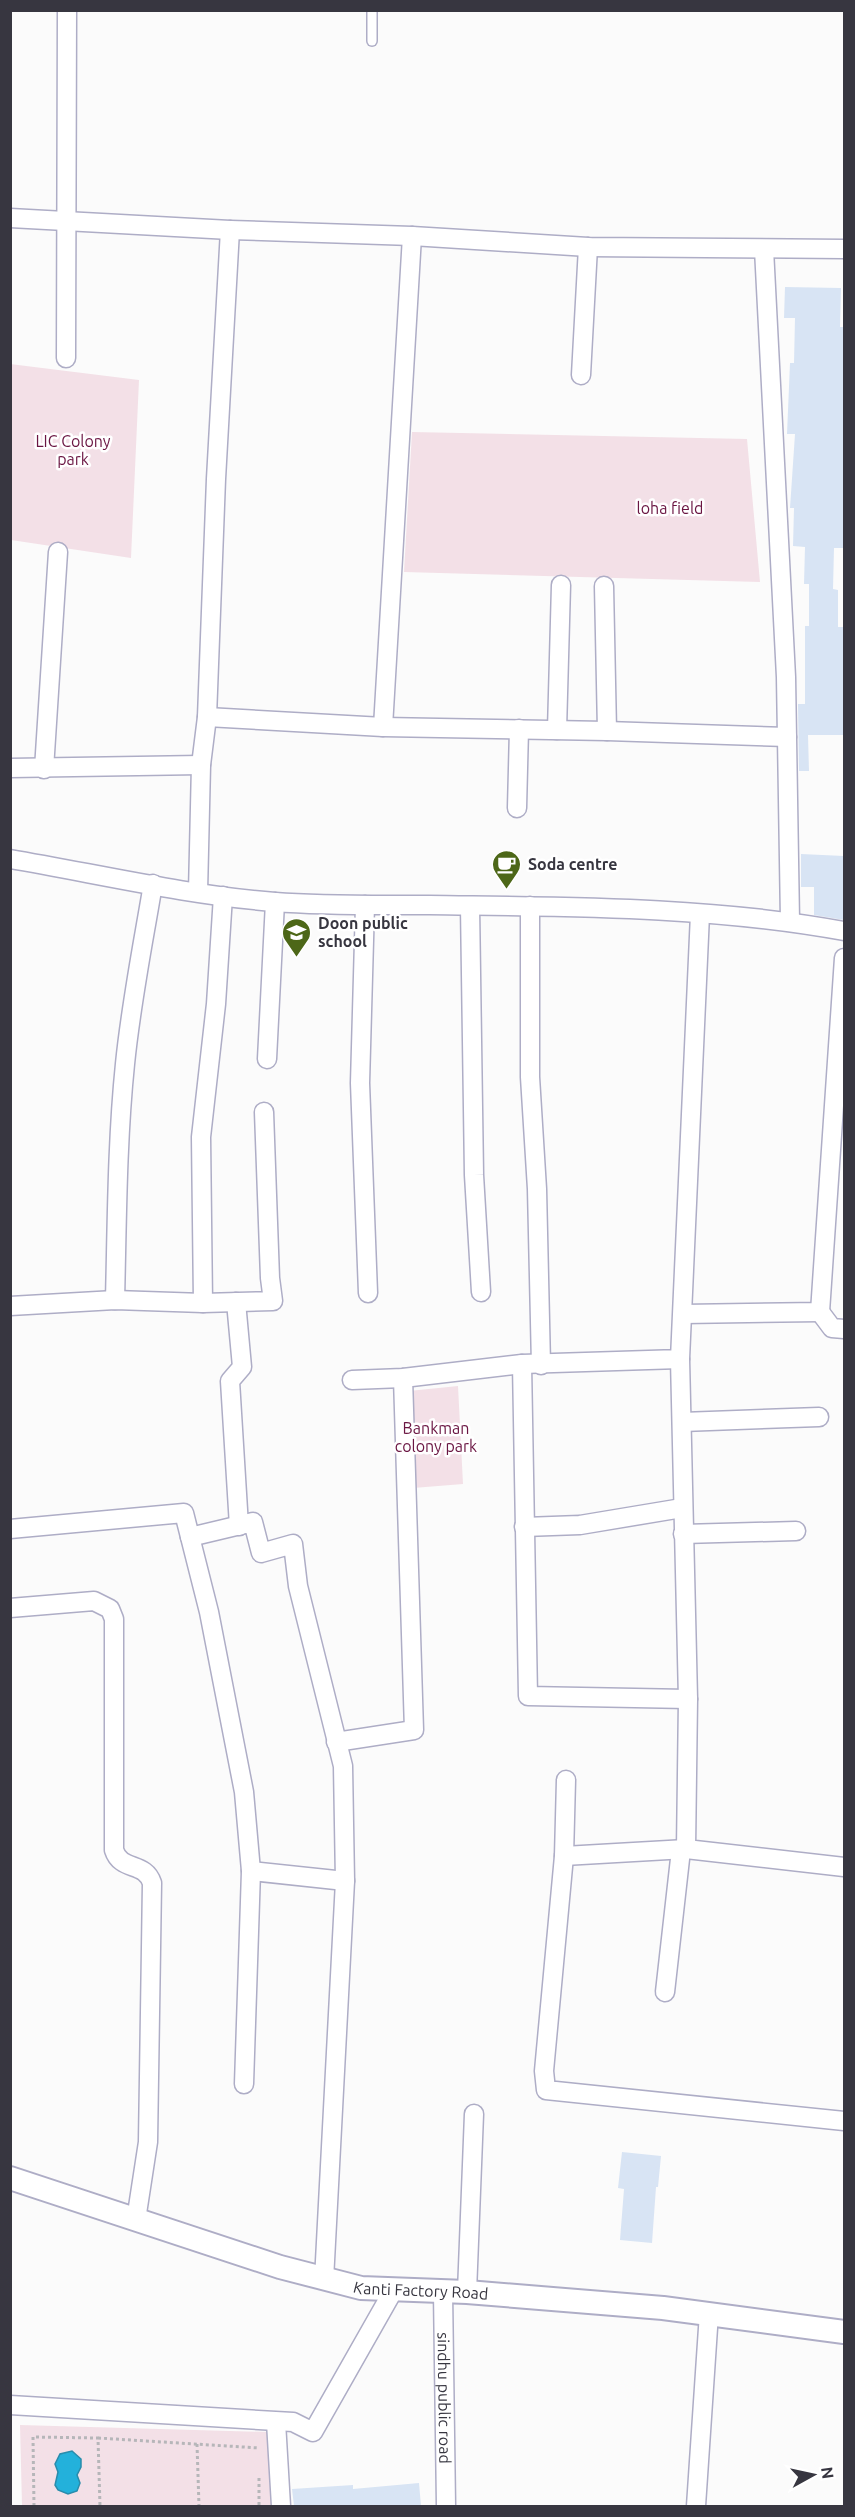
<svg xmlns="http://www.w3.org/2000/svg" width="855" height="2517" viewBox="0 0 855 2517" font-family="Ubuntu,sans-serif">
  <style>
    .green { fill: #f3e0e7 }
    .water { fill: #23b1db; stroke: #298cac; stroke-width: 1.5 }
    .building { fill: #d8e4f4 }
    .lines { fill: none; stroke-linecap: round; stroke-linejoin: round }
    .service-casing { stroke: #aeadc6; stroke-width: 12 }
    .minor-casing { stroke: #aeadc6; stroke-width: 21 }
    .tertiary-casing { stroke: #aeadc6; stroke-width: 26 }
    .path { stroke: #b6b6b9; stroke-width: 3; stroke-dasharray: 3 3; stroke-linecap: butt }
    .service { stroke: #fff; stroke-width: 9 }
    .minor { stroke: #fff; stroke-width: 18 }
    .tertiary { stroke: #fff; stroke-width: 22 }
    .labels { text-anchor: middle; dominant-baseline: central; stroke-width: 5; stroke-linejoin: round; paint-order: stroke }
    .park-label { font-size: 16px; fill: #6a1542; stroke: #fff }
    .poi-label { font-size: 16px; font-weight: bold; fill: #373640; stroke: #fff; text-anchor: start }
    .street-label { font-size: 16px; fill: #373640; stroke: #fff }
  </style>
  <rect width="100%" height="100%" fill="#fbfbfb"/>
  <path class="green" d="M10,364L139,380L131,558L11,540Z
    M412,432L747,439L760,582L404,572Z
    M458,1386L463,1484L413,1488L409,1391Z
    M20,2425L269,2432L271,2506H22Z"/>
  <path class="water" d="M72,2451L81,2459V2467L77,2475L80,2483L77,2491L68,2494L58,2490L55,2485L58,2472L55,2464L60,2454Z"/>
  <path class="building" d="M785,287L841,288L840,327H844V548H834L833,589L838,590V627H844V735H808L809,771H799L798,704H805V626H809V584H804L805,547L793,546L794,508H790L795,434H787L790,363H794L795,318H784Z
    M801,854L844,856V920L814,915V887H801Z
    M622,2152L661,2156L658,2187H656L652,2243L620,2240L624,2189L618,2188Z
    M419,2483L421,2506H294L292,2489L353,2485V2489Z"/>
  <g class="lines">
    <defs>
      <path id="service" d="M372,10V41"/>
      <g id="minor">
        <path d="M10,218L230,230L412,236L588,247L844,249"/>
        <path d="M764,249L786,677L790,921"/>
        <path d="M66,358L67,10"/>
        <path d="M581,375L588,247"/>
        <path d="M604,586L607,731"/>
        <path d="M207,717L383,727L412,236"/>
        <path d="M383,727L607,731L787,737"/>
        <path d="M557,730L561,585"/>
        <path d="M10,768L201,765"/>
        <path d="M44,769L58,552"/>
        <path d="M517,808L519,729"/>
        <path d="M10,859C98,874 186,895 275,902C326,906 378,905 429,905C567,907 708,906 844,931"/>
        <path d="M198,892L201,765L207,717L216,479L230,230"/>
        <path d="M365,905L360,1083L368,1293"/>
        <path d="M470,906L474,1175L481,1292"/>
        <path d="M530,906V1077L537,1189L541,1365"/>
        <path d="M267,1059L275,902"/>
        <path d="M115,1300C117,1221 117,1142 125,1064C131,1003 143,944 153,884"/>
        <path d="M236,1302L242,1367L230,1381L239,1526"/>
        <path d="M203,1303L201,1137L216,1004L223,896"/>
        <path d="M10,1306L115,1300L203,1303L273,1301L270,1278L264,1112"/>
        <path d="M820,1312L832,1328L844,1329"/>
        <path d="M683,1314L820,1312L844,958"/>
        <path d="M680,1359L688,1699L686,1849L844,1867"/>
        <path d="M522,1364L528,1696L688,1699"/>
        <path d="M352,1380L403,1378L522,1364L680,1359L700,914"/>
        <path d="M682,1422L819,1417"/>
        <path d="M524,1527L580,1525L682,1508"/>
        <path d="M10,1529L184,1513L209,1612L244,1792L251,1871L244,2084"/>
        <path d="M683,1534L796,1531"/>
        <path d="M190,1537L253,1522L261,1553L293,1544L298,1586L343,1766L345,1881L324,2280"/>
        <path d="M10,1608L94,1601L110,1609L114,1619V1850C121,1872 145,1861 152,1883L148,2142L136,2220"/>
        <path d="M336,1742L414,1730L403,1378"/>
        <path d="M566,1780L564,1856L544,2071L546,2090L844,2121"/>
        <path d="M564,1856L686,1849"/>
        <path d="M251,1871L345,1881"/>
        <path d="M665,1992L681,1850"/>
        <path id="s1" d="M443,2292L446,2506"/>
        <path d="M467,2292L474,2114"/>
        <path d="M10,2405L293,2422L313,2432L393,2291"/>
        <path d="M276,2422L281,2506"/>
        <path d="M696,2506L709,2313"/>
      </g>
      <g id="tertiary">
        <path id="s2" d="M10,2178L280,2267L361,2288L467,2292L663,2308L844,2332"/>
      </g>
    </defs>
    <use href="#service" class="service-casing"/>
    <use href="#minor" class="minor-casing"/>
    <use href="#tertiary" class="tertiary-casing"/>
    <path class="path" d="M98,2438L259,2448
      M197,2444L199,2506
      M259,2478V2506
      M34,2506L33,2437L98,2438L100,2506"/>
    <use href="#service" class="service"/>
    <use href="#minor" class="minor"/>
    <use href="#tertiary" class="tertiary"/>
  </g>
  <defs>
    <symbol id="cafe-pin" viewBox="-11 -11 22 30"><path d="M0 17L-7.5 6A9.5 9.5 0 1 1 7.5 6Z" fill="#4d6718" stroke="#fff"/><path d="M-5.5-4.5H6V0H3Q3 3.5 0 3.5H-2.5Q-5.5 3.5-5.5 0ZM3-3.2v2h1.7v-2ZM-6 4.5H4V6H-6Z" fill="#fff"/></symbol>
    <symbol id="school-pin" viewBox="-11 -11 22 30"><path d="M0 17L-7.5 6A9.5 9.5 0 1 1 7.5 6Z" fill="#4d6718" stroke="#fff"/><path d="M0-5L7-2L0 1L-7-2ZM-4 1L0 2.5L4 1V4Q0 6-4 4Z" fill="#fff"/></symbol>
  </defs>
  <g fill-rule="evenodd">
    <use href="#cafe-pin" x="490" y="848" width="33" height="45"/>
    <use href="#school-pin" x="280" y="916" width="33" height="45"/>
  </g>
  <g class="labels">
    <g class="park-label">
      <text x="73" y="441">LIC Colony<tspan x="73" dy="18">park</tspan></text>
      <text x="670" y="508">loha field</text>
      <text x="436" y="1428">Bankman<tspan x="436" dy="18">colony park</tspan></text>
    </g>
    <g class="poi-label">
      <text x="528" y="864">Soda centre</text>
      <text x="318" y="923">Doon public<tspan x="318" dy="18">school</tspan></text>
    </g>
    <g class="street-label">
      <text stroke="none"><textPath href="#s2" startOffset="428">Kanti Factory Road</textPath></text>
      <text stroke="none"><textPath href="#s1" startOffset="106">sindhu public road</textPath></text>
    </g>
  </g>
  <rect width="855" height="2517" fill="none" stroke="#373640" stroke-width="24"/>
  <g transform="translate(813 2475) rotate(82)" stroke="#ffffff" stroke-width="4.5" paint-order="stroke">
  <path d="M0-4.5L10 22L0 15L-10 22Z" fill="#373640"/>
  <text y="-9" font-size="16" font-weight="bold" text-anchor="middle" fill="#373640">N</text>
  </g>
</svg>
